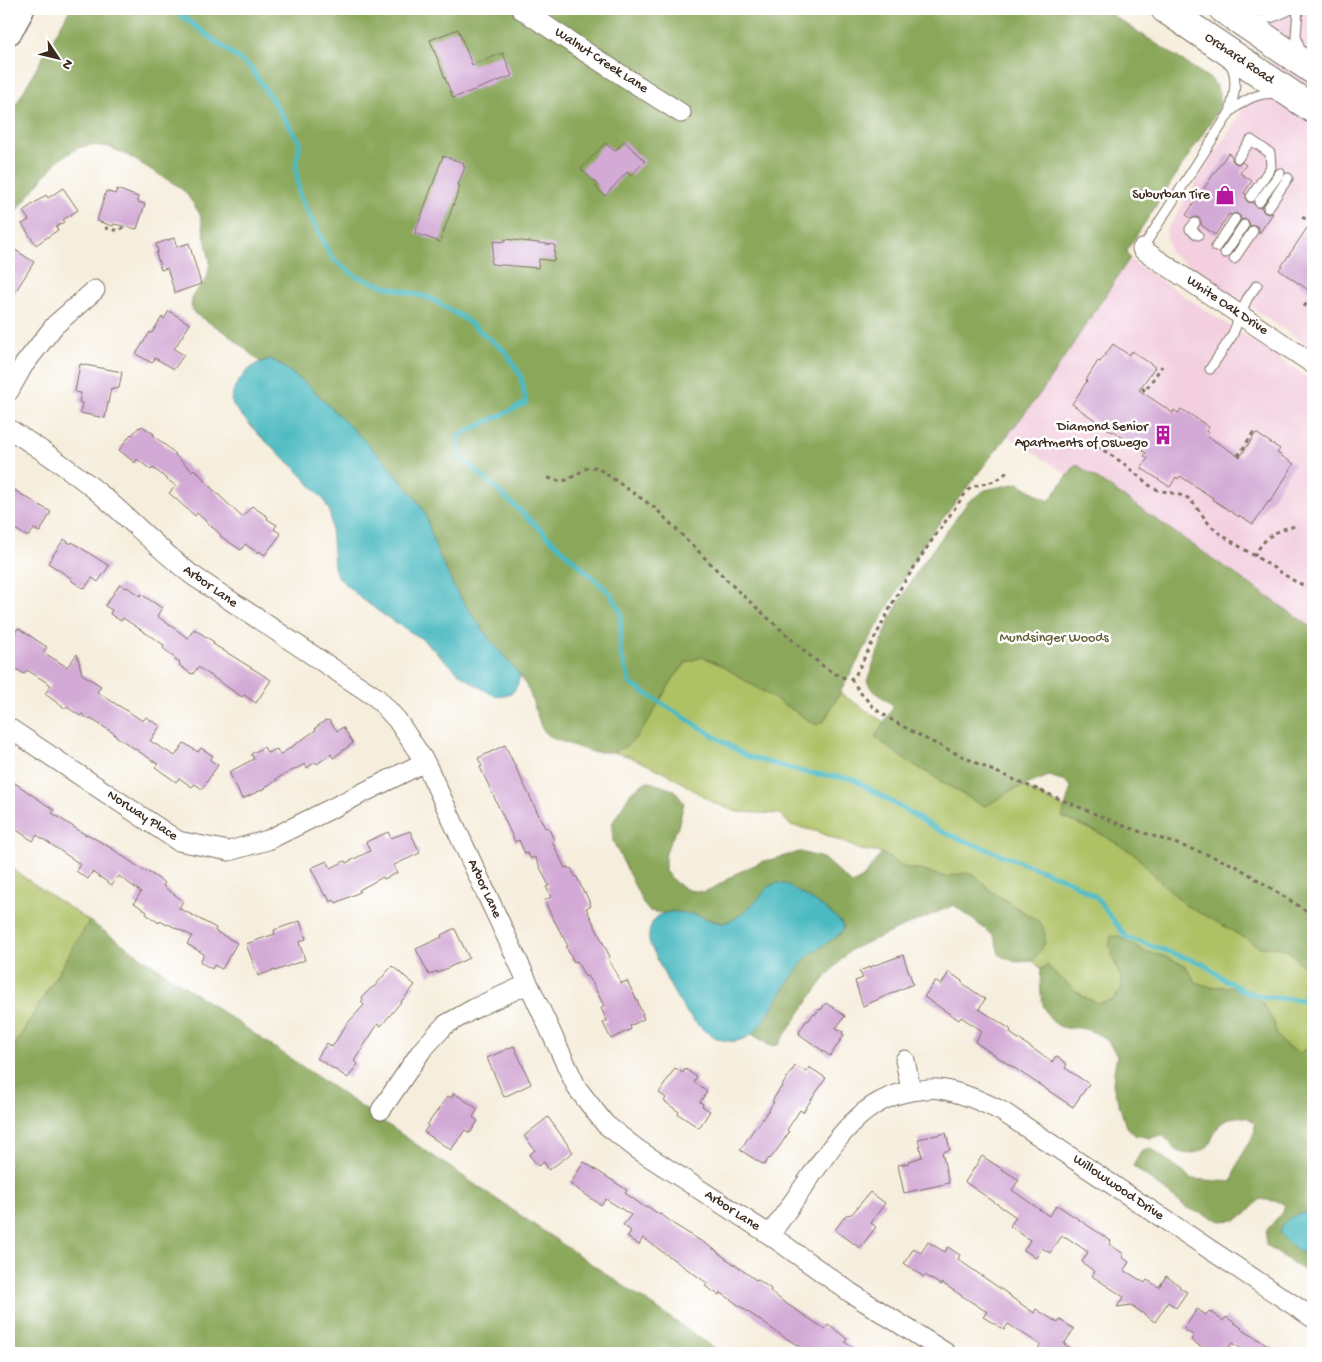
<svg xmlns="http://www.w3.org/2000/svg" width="1322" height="1362" viewBox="0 0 1322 1362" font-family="'Gochi Hand',sans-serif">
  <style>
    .built { fill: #f3cfdf }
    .green { fill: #aec165; stroke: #747642 }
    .forest { fill: #8aa75a; stroke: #62683c }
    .water { fill: #4bbac1; stroke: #437270 }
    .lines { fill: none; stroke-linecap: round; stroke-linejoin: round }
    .stream { stroke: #4bbac1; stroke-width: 5 }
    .building { fill: #d3aad6 }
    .service-casing { stroke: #7c6f61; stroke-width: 11 }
    .minor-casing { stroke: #7c6f61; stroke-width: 21 }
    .secondary-casing { stroke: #7c6f61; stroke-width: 29 }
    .primary-casing { stroke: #7c6f61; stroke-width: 30 }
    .path { stroke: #7c6f61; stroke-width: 3; stroke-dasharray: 4 4; stroke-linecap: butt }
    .service { stroke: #fff; stroke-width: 9 }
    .minor { stroke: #fff; stroke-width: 19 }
    .secondary { stroke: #fff; stroke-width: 26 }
    .primary { stroke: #fff; stroke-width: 28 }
    .labels { text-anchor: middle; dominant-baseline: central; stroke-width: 5; stroke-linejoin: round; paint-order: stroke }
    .street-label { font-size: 14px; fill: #3b2a1e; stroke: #fff }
    .poi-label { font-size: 14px; fill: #3b2a1e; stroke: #fff; text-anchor: end }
    .park-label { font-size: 14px; fill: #635f37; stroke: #fff }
  </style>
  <rect width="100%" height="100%" fill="#fff"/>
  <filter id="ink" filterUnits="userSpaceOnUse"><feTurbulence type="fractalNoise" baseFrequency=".02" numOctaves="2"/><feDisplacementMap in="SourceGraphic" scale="10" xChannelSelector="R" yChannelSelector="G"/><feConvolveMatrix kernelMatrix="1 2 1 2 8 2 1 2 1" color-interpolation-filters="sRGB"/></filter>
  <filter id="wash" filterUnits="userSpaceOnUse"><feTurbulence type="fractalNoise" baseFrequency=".0096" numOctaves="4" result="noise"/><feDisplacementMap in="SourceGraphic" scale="20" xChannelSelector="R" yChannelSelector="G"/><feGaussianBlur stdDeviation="1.12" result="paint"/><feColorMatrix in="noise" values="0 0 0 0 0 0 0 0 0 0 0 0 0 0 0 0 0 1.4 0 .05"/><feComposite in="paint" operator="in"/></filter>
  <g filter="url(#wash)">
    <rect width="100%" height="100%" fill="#f6eedd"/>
    <path class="built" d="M1245,9H1313V349L1170,253L1166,231L1288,38Z
      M1125,257L1313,381V636L1004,433Z"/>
    <path class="green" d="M702,657L719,664L824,721L840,693L884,722L875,737L901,757L976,802L986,806L1011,791L1023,786L1065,808L1062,817L1101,834L1136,855L1155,876L1231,930L1260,947H1278L1290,952L1305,968L1313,974V1054L1305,1049L1300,1053L1286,1046L1277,1035L1273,1021L1228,987H1210L1196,982L1185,965L1163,956L1144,951L1118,936L1114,962L1122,980L1121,991L1112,1000L1098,1003L1084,997L1053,972L1048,966L1041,969L1033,961L1045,943L1041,923L992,892L975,875L964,873L946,877L916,869L905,868L882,853L861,850L819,832L790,825L780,814L737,812L714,803L666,773L630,757L613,752L634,740L645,726L673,679L687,662Z
      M9,867L89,921L9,1055Z"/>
    <path class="forest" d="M70,9H1103L1212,80C1221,93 1223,99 1216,114L1127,250L1128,255L1130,258L1128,261L1042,391L924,543L824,721L816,725L719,664L702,657L686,662L673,679L645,726L634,740L626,746L613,752H591L552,738L542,729L529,691L520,675L490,640L456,591L436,549L425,513L414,496L382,458L309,386L276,361L270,359L260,362L228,334L195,314L191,306L193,295L207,278L210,262L200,214L186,193L178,186L127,155L109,147L91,145L78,148L57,161L9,220V117Z
      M1076,464L1313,628V974L1305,968L1290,952L1278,947H1260L1231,930L1185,905L1155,876L1136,855L1101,834L1062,817L1071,787L1065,781L1049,776L1011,791L986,806L976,802L901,757L875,737L894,706L874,691L867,681L891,617L917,571L968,502L985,490L1018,483L1049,501Z
      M647,781L674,790L684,803L678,827L669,844L665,857V871L676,883L688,890L704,892L717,886L735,874L761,862L800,852L823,858L852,884L863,878L873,864L882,853L905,868L916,869L946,877L964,873L975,875L992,892L1041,923C1050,942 1043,946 1033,961L1016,962L1003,957L999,954L994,936L954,905L852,949C823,976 801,1012 778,1045L770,1046L752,1034L762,1022L802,962L811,952L839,935L843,925L838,919L819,904L785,884L776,883L769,886L758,899L746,911L734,919L724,923L674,911L663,913L649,911L644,905L613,841L612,824L631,792Z
      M89,921L722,1353H9V1055Z
      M1111,936H1118L1144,951L1163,956L1185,965L1196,982L1210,987H1228L1249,990L1262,1002L1273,1021L1277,1035L1286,1046L1300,1053L1305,1049L1313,1054V1277L1266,1245V1231L1283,1211L1285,1206L1280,1202L1260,1199L1245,1215L1236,1220L1221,1221L1187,1208L1133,1166L1142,1150L1151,1148L1192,1179L1232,1182C1235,1171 1238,1162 1243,1152C1249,1141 1255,1138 1255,1124C1253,1122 1252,1120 1250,1119C1240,1114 1224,1118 1218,1127C1209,1140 1213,1150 1193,1153C1188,1154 1184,1154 1178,1151C1172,1148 1168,1139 1162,1135L1151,1138L1135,1135L1126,1127L1113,1085L1114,1072L1117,1055C1113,1050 1109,1041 1103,1037C1096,1033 1085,1028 1077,1028C1073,1027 1069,1029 1065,1028C1040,1022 1039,990 1041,969L1047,965L1053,972L1084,997L1098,1003L1112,1000L1121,991L1122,980L1109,946Z"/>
    <path class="water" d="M270,359L281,365L309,386L382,458L414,496L425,513L436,549L456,591L490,640L520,675L519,680L516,688L512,693L504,695L495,696L486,691L471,682L460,674L422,639L385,616L358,596L337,576L334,567L330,512L324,500L294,467L260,436L234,407L231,400L235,386L246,372L256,364Z
      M776,883L785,884L819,904L838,919L843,925V930C831,944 813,948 802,963C790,978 780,995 770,1010C764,1019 759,1029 751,1035C741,1042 730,1043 719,1039C683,1025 665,974 649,942C647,906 676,909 702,917C708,919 718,924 724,923C727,922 729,921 732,920C741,915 749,908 756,901C764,893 765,888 776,883Z
      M1313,1211V1260C1301,1252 1288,1245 1280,1233C1285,1215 1297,1215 1313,1211Z"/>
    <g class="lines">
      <path class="stream" d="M176,9L178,13L251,68L300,142L296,169L300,197L332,258L356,276L384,286L430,298L462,317L505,351L521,376L526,403L458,436L460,456L611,594L621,612L620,652L631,684L746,756L803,772L853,779L942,832L1070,881L1096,897L1126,937L1204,964L1221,977L1246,992L1265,997L1307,1000L1313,1002"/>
    </g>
    <g id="blocks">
      <path class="building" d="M458,29L472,65L503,53L512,76L453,98L430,40Z
        M624,141L645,161L631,176L627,172L605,196L596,187L598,185L581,169L605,143L615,151Z
        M1228,153L1232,156V160L1235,163L1238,164L1242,162L1246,165L1240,173L1252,181L1244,193L1246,194V200L1248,202L1253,203L1256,207L1262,208L1263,211L1265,213L1268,214L1273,213L1259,234V229L1257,226L1254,225L1250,226L1248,220L1245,219L1241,220L1240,216L1236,213L1231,215L1229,214L1215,235L1201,225V221L1199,218L1196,217L1191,219L1186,215Z
        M443,156L464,163L463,166L465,167L458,185L460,186L440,242L415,233Z
        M63,188L78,210L63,220L64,222L56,227L58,230L36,245L22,224L29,220L23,211L46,195L48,198Z
        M117,189L138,197V202L145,204L137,229L114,224L113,226L97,221L106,191L115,194Z
        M1313,219V293L1279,270Z
        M174,238L177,247L189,243L201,284L175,293L167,268L161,270L156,253L158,252L156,244Z
        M505,239L555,245L554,261L539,259L538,268L491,264L494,241L505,242Z
        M9,246L34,262L9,302Z
        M169,311L190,324L174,349L184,355L174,369L155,358L152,363L136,354L150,332L152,333L162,317L164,319Z
        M1113,344L1129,355L1132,351L1155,367L1139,390L1173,413L1174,410L1178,413L1181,409L1191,415L1209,427L1206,431L1209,433L1207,436L1240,457L1256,433L1280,449L1277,453L1294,464L1270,502L1269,501L1253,524L1239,515V517L1212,499L1213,498L1180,476L1178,479L1176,477L1170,487L1141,468L1148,458L1144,456L1146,453L1113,431L1112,432L1072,404L1087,381L1086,380L1098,361L1100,362Z
        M80,364L122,372L119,388H118L117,389L111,388L105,418L80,413L82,403L79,402L81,393L75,392Z
        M142,426L154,434L153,435L176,454L175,455L192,471L194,469L204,479L203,480L242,517L252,506L268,517L267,519L277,525L274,529L281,534L265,555L259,551L258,553L245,544L241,550L220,536L221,535L197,513L195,516L169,493L176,486L153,468L151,470L137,459L135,463L119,450L131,434L132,435L139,427L140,428Z
        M9,487L51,512L40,532L34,529L29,536H26L15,529L16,525L9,521Z
        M64,539L71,544L72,542L109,566L98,582L92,578L85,588L84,587L83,588L72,581V580L70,579L71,578L48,563Z
        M120,584L126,588L127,587L140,596L141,594L162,608L157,616L188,638L194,629L214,642L213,644L271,680L256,703L244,695L242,697L198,667L193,674L190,673L179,665L180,663L175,660L176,659L163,648L164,645L123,618L121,621L110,614L112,610L105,606Z
        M18,628L47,647L43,652L67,667L77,654L82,674L101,686L97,692L143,721L146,717L160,726L150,741L175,756L184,743L198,752L201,748L213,756L210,760L218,765L202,789L195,784L192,787L179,778L176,782L155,767L158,764L114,735L115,734L91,719L90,720L82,714L80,716L67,707L66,709L45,694L51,685L27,670L24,674L9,664V643Z
        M326,720L327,721L329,720L337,731L343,727L353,743L333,758L331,754L317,764L315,762L307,768L305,764L276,779L277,780L265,787L266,788L242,799L229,772L254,759L251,754L264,747L267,753L277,749L280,755L316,730L315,728Z
        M505,745L545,828L548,827L554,840L552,841L565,868L568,867L569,869L571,868L575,876L577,877L584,893L585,892L591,906L586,908L610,957L608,958L621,983L627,981L639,1004H638L643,1014H642L644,1019L630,1026L631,1029L611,1039L603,1023L607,1021L601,1008L604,1006L592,982H591L587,976L585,977L577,961L574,962L566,947L568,946L548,909L545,900L551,897L546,887L549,886L535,857L531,859L527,853L525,854L519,840L515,842L480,767L482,766L478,758Z
        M9,779L54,810L52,813L86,835L87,834L111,848L143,870L150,873L165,883L163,886L183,901L179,908L216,928L215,931L237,943L222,969L214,965L212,969L200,962L204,954L187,944L192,936L168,924L167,925L160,921L159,923L146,914L147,912L134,903L141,892L119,876L112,885L92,872L88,879L76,871L80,864L37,835L33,841L9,825Z
        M410,831L420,853L394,865L397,873L384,879L383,877L359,890L360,892L336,903L334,900L330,902L327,895L325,896L311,868L327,861L331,868L345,861L346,863L370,851L366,842L388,832L391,838Z
        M300,921L306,939L299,942L305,960L275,971L274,970L258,976L246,944L275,934L274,930Z
        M453,929H455L469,958L437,973V971L429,975L416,949L442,937L441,935Z
        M903,955L913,984L863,1006L855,981L863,978L859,971Z
        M392,966L415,985L381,1026L378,1024L354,1061L358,1064L348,1078L317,1058L327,1043L332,1047L346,1025L364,1005L361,1002L363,1000L362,997L371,988L374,987Z
        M949,972L962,981V983L985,999L979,1009L1010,1029L1011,1031L1010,1033L1052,1062L1056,1056L1067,1064L1065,1068L1089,1084L1073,1107L975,1042L982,1031L961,1017L959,1020L924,997L935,981L941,985Z
        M826,1003L845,1016L836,1028L843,1032L842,1034L844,1035L830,1056L799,1034L800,1032H799L806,1021L809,1020L813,1014L815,1015L819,1009L821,1010Z
        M514,1046L531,1084L504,1097L487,1058Z
        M795,1066L807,1072L809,1067L826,1078L803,1112L800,1110L787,1130L789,1132L780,1146L770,1159L769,1158L764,1165L740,1150L756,1126L757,1127L774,1102L772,1101Z
        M675,1068L683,1073L685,1069L697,1077L694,1082L707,1092L700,1102L703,1104L702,1106L710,1111L699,1128L678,1114L679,1112L664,1101L666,1098L659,1093Z
        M454,1093L478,1109L473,1117L478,1121L470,1133L465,1130L451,1150L424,1132L428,1126L427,1125L448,1096L451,1098Z
        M548,1117L573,1152L549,1170L544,1162L538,1166L529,1155L535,1150L524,1136Z
        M946,1133L950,1150L942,1152L949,1183L904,1193L898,1165L909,1163V1161L922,1157L918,1139Z
        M982,1156L1019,1180L1012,1190L1036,1207L1049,1216L1057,1205L1111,1241L1109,1244L1124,1254L1122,1257L1129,1262L1124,1270L1145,1283L1147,1280L1159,1287L1166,1276L1180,1286L1179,1287L1187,1292L1176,1308L1168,1302L1155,1322L1131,1305L1117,1307L1124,1297L1092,1276L1095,1272L1082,1262L1088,1252L1066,1237L1065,1238L1062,1236L1050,1253L1042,1248L1036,1258L1024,1250L1030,1240L1010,1226L1016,1217L965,1182Z
        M584,1162L627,1190L625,1193L646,1208L647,1206L660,1215L661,1214L675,1225L717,1251V1252L756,1280L757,1279L771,1289L770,1291L784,1302L825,1329L828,1325L841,1334L847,1339L845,1342L860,1353H809L775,1331L720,1292L719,1295L705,1286L707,1283L643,1238L639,1245L627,1237L631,1231L623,1225L631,1215L606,1199L601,1205L570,1184Z
        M870,1192L885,1203L871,1223L876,1227L860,1248L835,1230L846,1215L852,1214Z
        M928,1242L945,1252L948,1247L960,1255L958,1259L966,1265L1011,1296V1297L1034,1313L1036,1309L1058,1323L1060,1320L1074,1329L1064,1344L1078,1353H1035L1041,1345L1008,1324L1004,1330L998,1326L983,1317L987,1312L942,1283L941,1285L925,1275L924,1277L904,1263L914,1248L921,1253Z
        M1197,1309L1206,1315L1209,1311L1223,1321L1226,1317L1242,1328L1241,1329L1281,1353H1248L1232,1343L1225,1353H1211L1191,1340L1194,1336L1184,1329Z"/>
    </g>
  </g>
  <g filter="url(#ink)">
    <use href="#blocks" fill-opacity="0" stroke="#7c6f61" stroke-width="1"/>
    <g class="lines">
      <defs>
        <path id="service" d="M1298,9L1296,36L1301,53
          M1251,20C1264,22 1280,15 1291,9
          M1229,62C1239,76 1234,96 1230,112
          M1238,158L1251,140L1270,153L1271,167L1251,197
          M1259,202L1280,173
          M1268,208L1288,178
          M1195,223L1190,229L1198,235
          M1216,247L1235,219
          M1142,249L1230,112C1243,101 1258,91 1277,94
          M1225,253L1244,225
          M1234,259L1253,231
          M1210,369L1232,336L1247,299L1257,285"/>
        <path id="minor" d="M521,9L590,55L681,113
          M1142,249L1313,364
          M9,391L23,366L55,325L95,290
          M9,429C42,450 75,472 105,498C134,523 161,551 192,575L377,698L397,720L425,762L577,1088L605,1124L637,1149L770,1235L851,1293L946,1353
          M9,728L178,841L229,851L268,840L425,762
          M905,1060L911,1090
          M381,1110L422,1050L445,1025L477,1007L528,984
          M770,1235C784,1215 797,1196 811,1176C839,1136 866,1094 920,1090C926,1089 933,1088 939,1089C961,1092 982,1101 1003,1112L1313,1318"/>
        <path id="secondary" d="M9,31L21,9"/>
        <path id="primary" d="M1165,9L1313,109
          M1223,9L1313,70"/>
      </defs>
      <use href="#service" class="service-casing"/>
      <use href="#minor" class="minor-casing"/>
      <use href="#secondary" class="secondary-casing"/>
      <use href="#primary" class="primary-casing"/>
      <path class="path" d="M1302,217L1309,221
        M105,228C111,229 119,233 123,227
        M1304,307L1309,300
        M1142,388L1145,391L1162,366
        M1097,446L1123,463L1149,485L1158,490L1177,494L1188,498L1195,505L1209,524L1220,534L1296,582L1313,589
        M1238,456L1255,430
        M548,478L560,481L567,480L587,468L596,467L655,508L738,591L809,655L827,669L841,677L851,679L856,674L900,589L928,546L967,491C977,483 983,485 994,481C1000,479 1004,475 1008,471
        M1254,556C1265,537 1275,530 1296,526
        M851,679L860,692L875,709L895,722L930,741L989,769L1124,826L1206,854L1236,866L1313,915"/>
      <use href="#service" class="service"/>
      <use href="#minor" class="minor"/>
      <use href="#secondary" class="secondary"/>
      <use href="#primary" class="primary"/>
    </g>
  </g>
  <defs>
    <symbol id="shop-bare" viewBox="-9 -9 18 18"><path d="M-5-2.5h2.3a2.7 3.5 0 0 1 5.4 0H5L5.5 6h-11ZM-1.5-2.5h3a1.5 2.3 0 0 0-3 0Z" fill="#b5179e" stroke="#fff" stroke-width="2.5" paint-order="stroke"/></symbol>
    <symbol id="building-bare" viewBox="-9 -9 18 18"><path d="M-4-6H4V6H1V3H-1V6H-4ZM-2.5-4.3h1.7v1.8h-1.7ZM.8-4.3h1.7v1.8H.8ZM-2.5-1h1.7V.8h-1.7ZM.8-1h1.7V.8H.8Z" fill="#b5179e" stroke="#fff" stroke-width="2.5" paint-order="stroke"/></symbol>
  </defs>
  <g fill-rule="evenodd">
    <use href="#shop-bare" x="1211" y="181" width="28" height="28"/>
    <use href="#building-bare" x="1149" y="421" width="28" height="28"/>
  </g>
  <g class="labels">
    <g class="street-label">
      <text transform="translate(1239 59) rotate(34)">Orchard Road</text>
      <text transform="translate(601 61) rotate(33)">Walnut Creek Lane</text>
      <text transform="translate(1227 306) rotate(34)">White Oak Drive</text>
      <text transform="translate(210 587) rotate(35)">Arbor Lane</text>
      <text transform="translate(142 816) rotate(33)">Norway Place</text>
      <text transform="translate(484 889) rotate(65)">Arbor Lane</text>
      <text transform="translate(1118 1188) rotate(34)">Willowwood Drive</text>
      <text transform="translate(732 1211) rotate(33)">Arbor Lane</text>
    </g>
    <g class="poi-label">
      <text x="1210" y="195">Suburban Tire</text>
      <text x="1148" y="427">Diamond Senior<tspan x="1148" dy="16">Apartments of Oswego</tspan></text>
    </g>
    <g class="park-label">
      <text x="1054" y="638">Mundsinger Woods</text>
    </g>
  </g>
  <rect width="1322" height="1362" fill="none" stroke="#fff" stroke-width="30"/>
  <g transform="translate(58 58) rotate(125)" stroke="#ffffff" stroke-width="4" paint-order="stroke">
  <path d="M0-4L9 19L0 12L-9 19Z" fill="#3b2a1e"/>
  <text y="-8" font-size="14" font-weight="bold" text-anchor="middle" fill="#3b2a1e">N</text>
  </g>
</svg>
